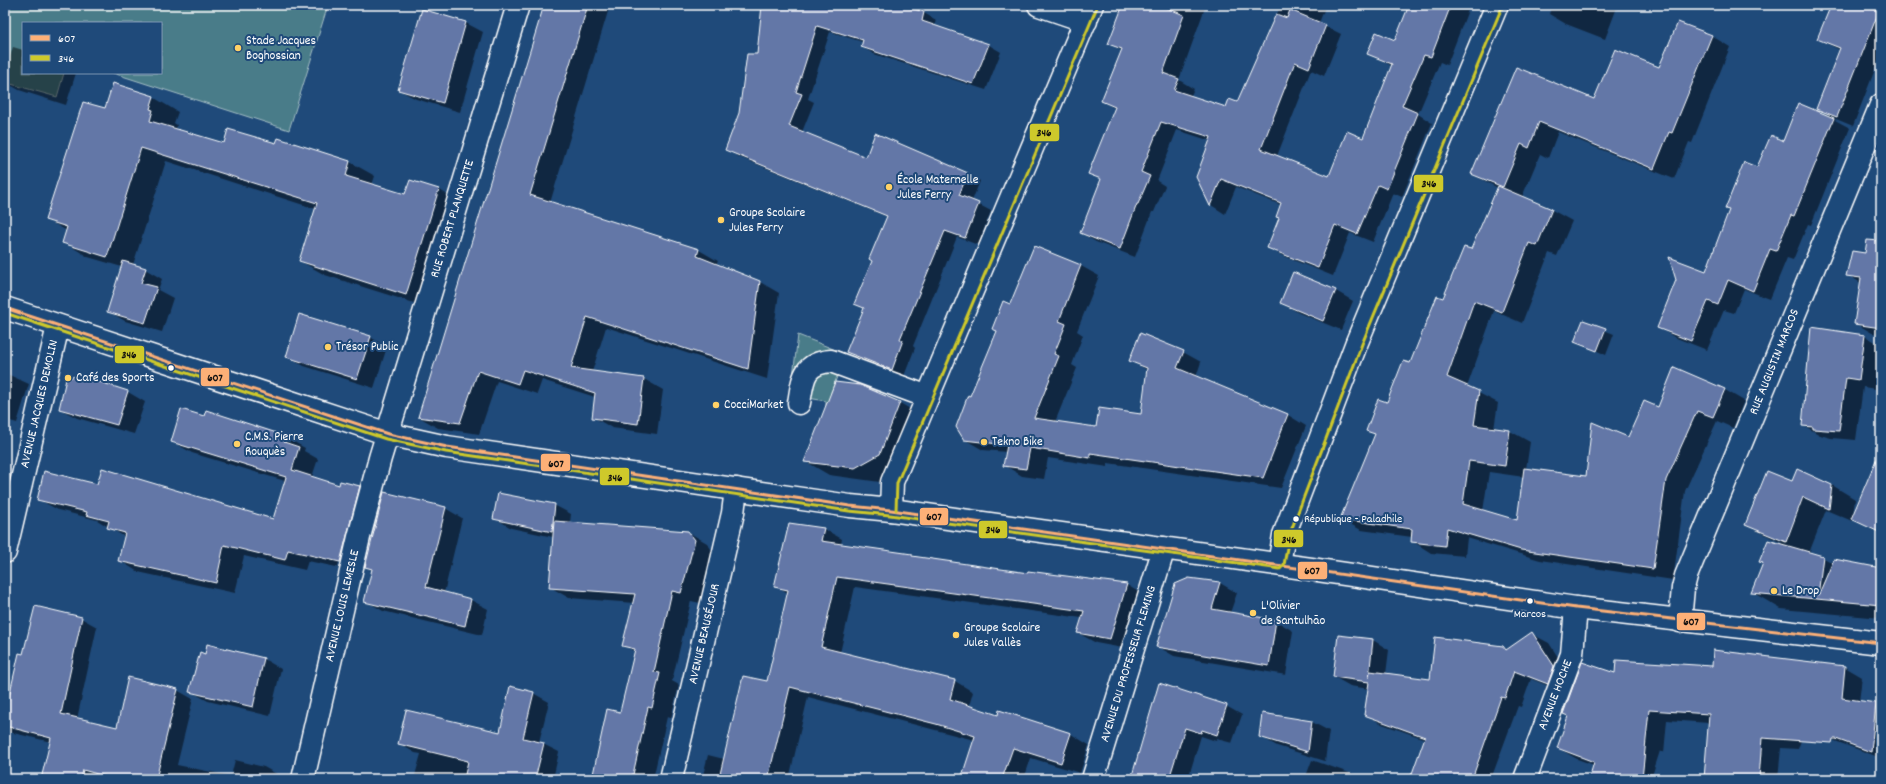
<svg xmlns="http://www.w3.org/2000/svg" width="1886" height="784" viewBox="0 0 1886 784" font-family="Dekko,sans-serif">
  <style>
    .green { fill: #4a7c89; stroke: #a4bec4 }
    .shadow { fill: #0007; fill-rule: evenodd }
    .building { fill: #6377a7; stroke: #fff }
    .lines { fill: none; stroke-linecap: round; stroke-linejoin: round }
    .minor-casing { stroke: #fff; stroke-width: 25 }
    .major-casing { stroke: #fff; stroke-width: 25 }
    .minor { stroke: #1f4a7a; stroke-width: 22 }
    .major { stroke: #1f4a7a; stroke-width: 22 }
    .bus-1-casing { stroke: #1f4a7a; stroke-width: 6 }
    .bus-2-casing { stroke: #1f4a7a; stroke-width: 6 }
    .bus-1 { stroke: #fdb077; stroke-width: 3 }
    .bus-2 { stroke: #cec92b; stroke-width: 3 }
    .poi-dot { fill: #ffd166; stroke: #1f4a7a; stroke-width: 1.5 }
    .bus-dot { fill: #fff; stroke: #1f4a7a; stroke-width: 1.5 }
    .labels { text-anchor: middle; dominant-baseline: central; stroke-width: 4; stroke-linejoin: round; paint-order: stroke }
    .bus-label { font-size: 12px; fill: #fff; stroke: #1f4a7a; text-anchor: start }
    .poi-label { font-size: 13px; fill: #fff; stroke: #1f4a7a; text-anchor: start }
    .street-label { font-size: 13px; fill: #fff; stroke: #1f4a7a }
    .line-badge { stroke: #1f4a7a; stroke-width: 1.5 }
    .pale-badge-label { font-size: 11px; text-anchor: middle; font-weight: bold; fill: #111 }
  </style>
  <rect width="100%" height="100%" fill="#1f4a7a"/>
  <filter id="ink" filterUnits="userSpaceOnUse"><feTurbulence type="fractalNoise" baseFrequency=".025" numOctaves="2"/><feDisplacementMap in="SourceGraphic" scale="8" xChannelSelector="R" yChannelSelector="G"/><feConvolveMatrix kernelMatrix="1 2 1 2 8 2 1 2 1" color-interpolation-filters="sRGB"/></filter>
  <g filter="url(#ink)">
    <path class="green" d="M5,5H328L289,130L113,73H161V23H23V73H64L57,97L11,84L5,101Z
      M798,335L846,354L831,392L833,407L826,406V401L802,397L790,401Z"/>
    <path class="shadow" d="M545,5H610L550,203L699,250L718,261L716,265L760,282L779,293L767,379L606,327L592,372L644,379L663,390L657,434L612,428L593,417L595,397L542,380L537,394L497,381L479,434L438,428L419,417Z
      M763,5H897L924,13L936,20L934,27L989,45L1001,52L986,90L874,54L862,47L863,42L830,32L808,99L814,102L802,132L867,159L968,174L980,181L972,201L991,211L978,245L957,237L913,346L915,348L904,376L860,359L847,352L865,309L855,303L873,261L888,217L739,157L727,150L740,113L758,55Z
      M1124,5H1206L1179,80L1194,89L1190,97L1226,109L1237,104L1281,5H1326L1319,23L1341,34L1324,76L1311,70L1277,156L1329,177L1363,139L1392,66L1368,53L1395,41L1410,5H1470L1447,65L1440,62L1418,114L1432,123L1402,197L1393,193L1373,242L1350,233L1333,276L1283,256L1268,247L1280,218L1281,205L1236,187L1225,214L1211,205L1197,177L1211,141L1177,130L1157,181L1165,186L1154,212H1152L1135,257L1096,242L1081,233L1102,180L1090,173L1116,109L1102,101L1122,51L1109,43Z
      M1552,5H1618L1605,39L1566,24L1549,14Z
      M1832,5H1881V54L1853,126L1836,119L1835,120L1850,128L1811,225L1808,224L1793,260L1787,258L1770,299L1744,289L1734,313L1724,310L1707,350L1674,337L1658,327L1706,272L1758,168L1784,142L1832,117L1817,108L1840,50L1818,39Z
      M466,23L483,32L460,112L416,99L399,90Z
      M1712,36L1730,47L1692,143L1689,142L1674,179L1558,132L1548,158L1540,154L1522,197L1552,210L1572,221L1557,256L1549,253L1522,323L1494,311L1467,387L1498,403L1494,429L1510,431L1530,442L1526,469L1587,477L1658,409L1725,390L1744,401L1733,428L1717,421L1685,491L1673,580L1540,560L1467,538L1465,556L1431,553L1412,541V537L1361,530L1341,519L1376,435L1367,430L1387,403L1410,365L1444,300L1472,251L1498,188L1472,174L1516,68L1595,100L1659,69ZM1489,472L1524,477L1517,521L1483,511Z
      M13,47L23,50V73H76L66,105L19,90L5,82V72Z
      M153,97L178,112L174,123L177,125L176,130L224,145L277,144L278,140L350,162L375,176L372,185L406,196L438,189L463,204L430,308L325,275L300,261L316,209L166,161L133,265L145,269L162,279L158,290L173,298L162,332L125,321L108,311L122,267L88,257L64,242L67,231L46,219L105,109Z
      M1881,238V334L1872,333L1855,323L1861,283L1848,275L1877,256Z
      M1034,247L1081,266L1099,276L1077,331L1083,335L1072,365L1077,368L1055,422L1097,428L1142,415L1147,370L1130,360L1183,352L1201,362L1196,377L1288,415L1306,426L1281,488L1108,463V467L1048,458L1044,479L1022,476L1004,465L1007,452L983,450L964,439L971,398Z
      M1294,273L1336,291L1353,301L1341,330L1299,313L1282,303Z
      M1584,322L1614,334L1606,355L1576,341Z
      M1812,328L1865,336L1881,345L1876,389L1863,387L1856,440L1831,438L1820,435L1803,425Z
      M370,337L387,347L374,388L304,366L287,356Z
      M5,373L29,384L17,423L10,421L5,442Z
      M78,376L128,392L145,402L134,434L77,418L60,409Z
      M859,386L900,403L924,417L904,468L880,482L829,475L805,461Z
      M285,437L305,448L304,451L318,459L312,477L340,486L359,487L379,498L360,572L308,561L305,570L244,556L235,593L138,572L119,560L125,537L97,520L58,510L38,499L97,485L274,520L285,481L192,453L173,442ZM356,495H358L340,567L338,566Z
      M1881,450V534L1852,519V521L1826,510L1809,553L1822,557L1833,563L1881,570V618L1781,609L1752,592L1782,543L1746,525L1792,482L1832,485L1855,499L1853,515Z
      M554,505L571,514L570,523L688,532L707,543L713,552L700,603L691,601L672,681L679,685L671,718L667,717L653,779H593L621,713L635,652L624,645L634,603L569,598L550,587L553,537L511,528L495,518Z
      M445,508L462,518L444,593L471,600L488,609L482,635L383,611L366,601L373,571L366,567Z
      M790,524L824,529L842,539L841,544L912,555L918,558L1029,574V572L1127,585L1145,596L1128,649L1096,643L1078,633L1082,618L855,587L840,653L955,681L973,692L969,706L999,717L1000,711L1071,734L1089,745L1080,773L1031,758L1024,779H962L974,740L808,697L790,775L805,779H702L708,755L724,759L768,683L788,593L776,586Z
      M1189,579L1220,583L1237,593L1230,613L1276,621L1293,631L1286,675L1174,656L1157,646Z
      M81,618L97,627L77,719L117,728L177,690L193,699L177,765L231,776L235,760L264,767L280,776L279,779H42L51,742L5,731V701L9,702L24,655Z
      M1532,634L1549,643L1570,676L1564,692L1531,679L1521,707L1518,706L1491,779H1411L1425,739L1382,724L1365,714L1369,689L1350,686L1334,677L1339,636L1373,640L1389,650L1386,674L1431,680L1503,647L1508,650Z
      M208,645L264,659L281,669L270,716L208,701L190,691L206,655Z
      M1713,667H1845L1862,677L1859,702L1876,704L1881,707V758L1835,741L1817,730L1819,690L1798,749L1781,748L1778,779H1738L1709,723L1667,720L1664,753L1660,751L1651,779H1590L1594,765L1577,759L1558,748L1569,717L1564,714L1616,675Z
      M1160,684L1226,706L1242,715L1232,743L1217,739L1216,741L1201,736L1188,779H1132Z
      M533,693L549,702L539,742L559,752L553,779H414L421,754L415,753L400,744L501,733Z
      M1312,722L1329,731L1325,761L1277,746L1260,736Z
      M1312,760L1355,775L1361,779H1305Z"/>
    <path class="building" d="M544,5H588L530,195L699,249L697,256L760,281L748,369L587,317L571,368L644,378L638,424L592,418L595,393L523,370L518,384L478,371L460,423L418,417Z
      M762,5H900L924,12L922,21L989,44L973,84L861,47L863,40L817,26L796,92L802,94L789,126L866,157L875,133L968,173L959,195L979,203L965,238L945,231L900,339L903,340L892,370L846,352L864,308L854,304L872,261L869,259L887,216L725,150L739,113L747,54H757Z
      M1123,5H1160L1184,15L1163,73L1179,79L1174,90L1226,107L1229,99L1237,102L1276,14L1287,18L1290,10L1326,25L1309,68L1295,62L1261,149L1329,176L1347,131L1363,138L1392,64L1367,54L1376,32L1395,40L1409,5H1451L1431,57L1424,55L1402,106L1418,113L1387,189L1378,185L1357,234L1335,225L1318,268L1267,248L1279,218L1276,217L1281,203L1221,179L1210,206L1196,177L1211,137L1161,122L1141,172L1150,176L1138,204H1137L1120,249L1080,233L1101,179L1088,174L1115,107L1101,101L1122,49L1108,44Z
      M1831,5H1863L1879,11L1837,117L1816,109L1840,48L1817,39Z
      M422,9L466,22L443,103L398,90Z
      M1678,22L1712,35L1672,133L1669,132L1654,169L1539,122L1529,148L1521,144L1503,187L1471,174L1516,67L1594,99L1615,49L1659,67Z
      M113,83L154,96L150,109L153,110L150,121L224,143L228,129L276,143L278,138L350,161L346,176L405,194L410,180L439,189L406,295L299,261L317,203L141,148L107,257L62,243L67,227L45,220L83,102L105,108Z
      M1798,103L1834,118L1794,216L1791,215L1776,251L1770,249L1753,291L1728,280L1718,305L1708,301L1691,341L1657,328L1676,280L1669,257L1706,271L1729,210L1725,209L1744,162L1757,167L1771,135L1783,141Z
      M1498,186L1552,209L1537,246L1529,243L1502,312L1474,301L1447,377L1479,391L1474,425L1510,430L1505,466L1469,461L1463,504L1517,520L1524,468L1586,476L1592,422L1628,437L1644,401L1658,407L1674,367L1725,389L1713,417L1697,411L1666,480L1653,569L1521,550L1447,528L1445,546L1411,542L1412,529L1340,519L1375,434L1366,431L1378,399L1387,402L1403,361L1410,363L1437,296L1443,298L1464,247L1471,249Z
      M1867,240L1881,241V328L1854,324L1861,278L1846,276L1852,251L1865,253Z
      M1034,246L1081,265L1059,321L1066,324L1054,354L1059,356L1034,418L1096,427L1099,408L1141,414L1147,368L1129,361L1140,333L1184,351L1177,368L1288,414L1263,478L1090,453V458L1030,448L1026,469L1003,466L1007,445L964,440L956,427L968,395L970,396L997,331L992,329L1003,301L1010,304Z
      M123,261L146,268L141,283L157,287L145,323L107,312Z
      M1293,272L1336,290L1323,321L1280,303Z
      M299,314L371,336L357,379L286,357Z
      M1583,320L1606,328L1597,351L1574,342Z
      M1811,327L1865,335L1859,380L1846,378L1839,431L1813,429V427L1802,426Z
      M78,375L128,391L117,425L59,409L66,379Z
      M835,382L860,385L900,402L880,454L855,468L804,462Z
      M181,409L204,416L206,410L286,436L284,442L299,447L292,470L339,485L340,481L360,486L340,562L288,550L285,560L224,545L216,583L118,561L125,533L107,528L109,521L86,515L87,512L37,500L44,471L97,484L102,468L273,519L286,477L171,442Z
      M1881,448V533L1851,519Z
      M1797,469L1832,485L1829,509L1803,497L1786,542L1745,525L1767,471L1792,481Z
      M384,492L446,507L426,587L471,599L465,626L364,602L372,569L365,567Z
      M498,493L555,504L552,532L493,519Z
      M554,521L688,531L695,540L681,593L672,591L654,672L660,673L652,708L648,707L632,779H592L607,709L620,712L635,649L622,646L635,594L549,588Z
      M789,523L824,528L821,541L912,554V556L1028,573V571L1127,584L1110,639L1077,633L1084,611L837,577L821,647L955,680L950,699L998,715L999,710L1071,733L1061,763L1013,748L1002,779H961L975,736L936,724L790,687L768,779H742L720,774L743,676L767,681L788,590L774,587Z
      M1768,540L1823,556L1818,596L1834,559L1881,568V605L1751,593L1763,563L1759,562Z
      M1189,578L1220,582L1212,609L1276,620L1269,666L1156,647L1175,584Z
      M35,606L82,617L61,714L117,727L128,677L178,689L156,779H115L83,770L81,779H41L51,738L5,726V700L8,701L19,653L23,654Z
      M1532,632L1554,666L1548,684L1514,671L1505,698L1501,697L1472,779H1410L1425,737L1364,715L1369,682L1333,677L1338,635L1373,639L1369,678L1370,671L1430,679L1435,637L1503,646L1506,650Z
      M207,644L264,658L253,707L189,692L200,652L205,654Z
      M1713,650L1845,666L1842,698L1876,703L1871,752L1836,739H1833L1832,743L1762,738L1759,779H1704L1709,714L1649,710L1642,779H1589L1594,762L1557,748L1568,716L1563,714L1582,662L1615,673L1616,660L1712,666Z
      M1159,683L1227,705L1217,735L1202,730L1201,733L1185,728L1169,779H1131Z
      M510,686L534,692L523,738L544,743L535,779H464L468,761L398,744L406,710L500,732Z
      M1262,713L1312,721L1308,752L1259,737Z"/>
    <g class="lines">
      <defs>
        <path id="minor" d="M1039,5L1086,21
          M799,403C803,379 803,363 831,361L928,397
          M891,510L892,482L1092,5
          M5,552L58,326
          M1279,564L1284,535L1357,342L1497,5
          M1680,621L1683,588L1686,576L1881,105
          M303,779L359,537L380,458L518,5
          M671,779L733,513L736,489
          M1093,779L1164,548
          M1525,779L1572,654L1576,608"/>
        <path id="major" d="M5,308L388,434L447,447L850,506L891,510L1311,569L1576,608L1881,643"/>
      </defs>
      <use href="#minor" class="minor-casing"/>
      <use href="#major" class="major-casing"/>
      <use href="#minor" class="minor"/>
      <use href="#major" class="major"/>
      <defs>
        <path id="bus-1" d="M5,308L388,434L447,447L850,506L891,510L1576,608L1881,643"/>
        <path id="bus-2" d="M5,313L386,439L446,452L849,511L890,515L1280,569L1284,565L1289,536L1362,344L1502,7
          M896,510L897,483L1097,7"/>
      </defs>
      <use href="#bus-1" class="bus-1-casing"/>
      <use href="#bus-2" class="bus-2-casing"/>
      <use href="#bus-1" class="bus-1"/>
      <use href="#bus-2" class="bus-2"/>
    </g>
  </g>
  <g class="poi-dot">
    <circle cx="238" cy="48" r="4"/>
    <circle cx="889" cy="187" r="4"/>
    <circle cx="721" cy="220" r="4"/>
    <circle cx="328" cy="347" r="4"/>
    <circle cx="68" cy="378" r="4"/>
    <circle cx="716" cy="405" r="4"/>
    <circle cx="984" cy="442" r="4"/>
    <circle cx="237" cy="444" r="4"/>
    <circle cx="1774" cy="591" r="4"/>
    <circle cx="1253" cy="613" r="4"/>
    <circle cx="956" cy="635" r="4"/>
  </g>
  <g class="bus-dot">
    <circle cx="171" cy="368" r="3.5"/>
    <circle cx="1296" cy="519" r="3.5"/>
    <circle cx="1530" cy="601" r="3.5"/>
  </g>
  <g class="labels">
    <g class="bus-label">
      <text x="1304" y="519">République - Paladhile</text>
      <text x="1530" y="614" text-anchor="middle">Marcos</text>
    </g>
    <g class="poi-label">
      <text x="246" y="41">Stade Jacques<tspan x="246" dy="15">Boghossian</tspan></text>
      <text x="897" y="180">École Maternelle<tspan x="897" dy="15">Jules Ferry</tspan></text>
      <text x="729" y="213">Groupe Scolaire<tspan x="729" dy="15">Jules Ferry</tspan></text>
      <text x="336" y="347">Trésor Public</text>
      <text x="76" y="378">Café des Sports</text>
      <text x="724" y="405">CocciMarket</text>
      <text x="245" y="437">C.M.S. Pierre<tspan x="245" dy="15">Rouquès</tspan></text>
      <text x="992" y="442">Tekno Bike</text>
      <text x="1782" y="591">Le Drop</text>
      <text x="1261" y="606">L'Olivier<tspan x="1261" dy="15">de Santulhão</tspan></text>
      <text x="964" y="628">Groupe Scolaire<tspan x="964" dy="15">Jules Vallès</tspan></text>
    </g>
    <g class="street-label">
      <text transform="translate(453 219) rotate(-73)">RUE ROBERT PLANQUETTE</text>
      <text transform="translate(1775 362) rotate(-68)">RUE AUGUSTIN MARCOS</text>
      <text transform="translate(40 404) rotate(-77)">AVENUE JACQUES DEMOLIN</text>
      <text transform="translate(343 606) rotate(-77)">AVENUE LOUIS LEMESLE</text>
      <text transform="translate(705 634) rotate(-77)">AVENUE BEAUSÉJOUR</text>
      <text transform="translate(1129 664) rotate(-73)">AVENUE DU PROFESSEUR FLEMING</text>
      <text transform="translate(1556 695) rotate(-69)">AVENUE HOCHE</text>
    </g>
  </g>
  <g class="line-badge">
    <rect x="1029" y="123" width="31" height="19" rx="4" fill="#cec92b"/>
    <rect x="1413" y="174" width="31" height="19" rx="4" fill="#cec92b"/>
    <rect x="114" y="345" width="31" height="19" rx="4" fill="#cec92b"/>
    <rect x="200" y="367" width="30" height="20" rx="4" fill="#fdb077"/>
    <rect x="540" y="453" width="31" height="19" rx="4" fill="#fdb077"/>
    <rect x="599" y="467" width="31" height="19" rx="4" fill="#cec92b"/>
    <rect x="919" y="507" width="30" height="19" rx="4" fill="#fdb077"/>
    <rect x="978" y="520" width="30" height="19" rx="4" fill="#cec92b"/>
    <rect x="1273" y="529" width="31" height="19" rx="4" fill="#cec92b"/>
    <rect x="1297" y="561" width="31" height="19" rx="4" fill="#fdb077"/>
    <rect x="1676" y="612" width="30" height="19" rx="4" fill="#fdb077"/>
  </g>
  <g class="pale-badge-label">
    <text x="1044" y="136">346</text>
    <text x="1429" y="187">346</text>
    <text x="129" y="358">346</text>
    <text x="215" y="381">607</text>
    <text x="556" y="467">607</text>
    <text x="615" y="481">346</text>
    <text x="934" y="520">607</text>
    <text x="993" y="533">346</text>
    <text x="1289" y="543">346</text>
    <text x="1312" y="574">607</text>
    <text x="1691" y="625">607</text>
  </g>
  <rect width="1886" height="784" fill="none" stroke="#1f4a7a" stroke-width="20"/>
  <rect x="10" y="10" width="1866" height="764" fill="none" stroke="#fff" stroke-width="1.5" filter="url(#ink)"/>
  <rect x="22" y="22" width="140" height="52" fill="#1f4a7a" stroke="#7992af"/>
  <rect x="30" y="35" width="20" height="6" fill="#fdb077" stroke="#7992af"/>
  <text x="58" y="42" font-size="12" fill="#ffffff">607</text>
  <rect x="30" y="55" width="20" height="6" fill="#cec92b" stroke="#7992af"/>
  <text x="58" y="62" font-size="12" fill="#ffffff">346</text>
</svg>
